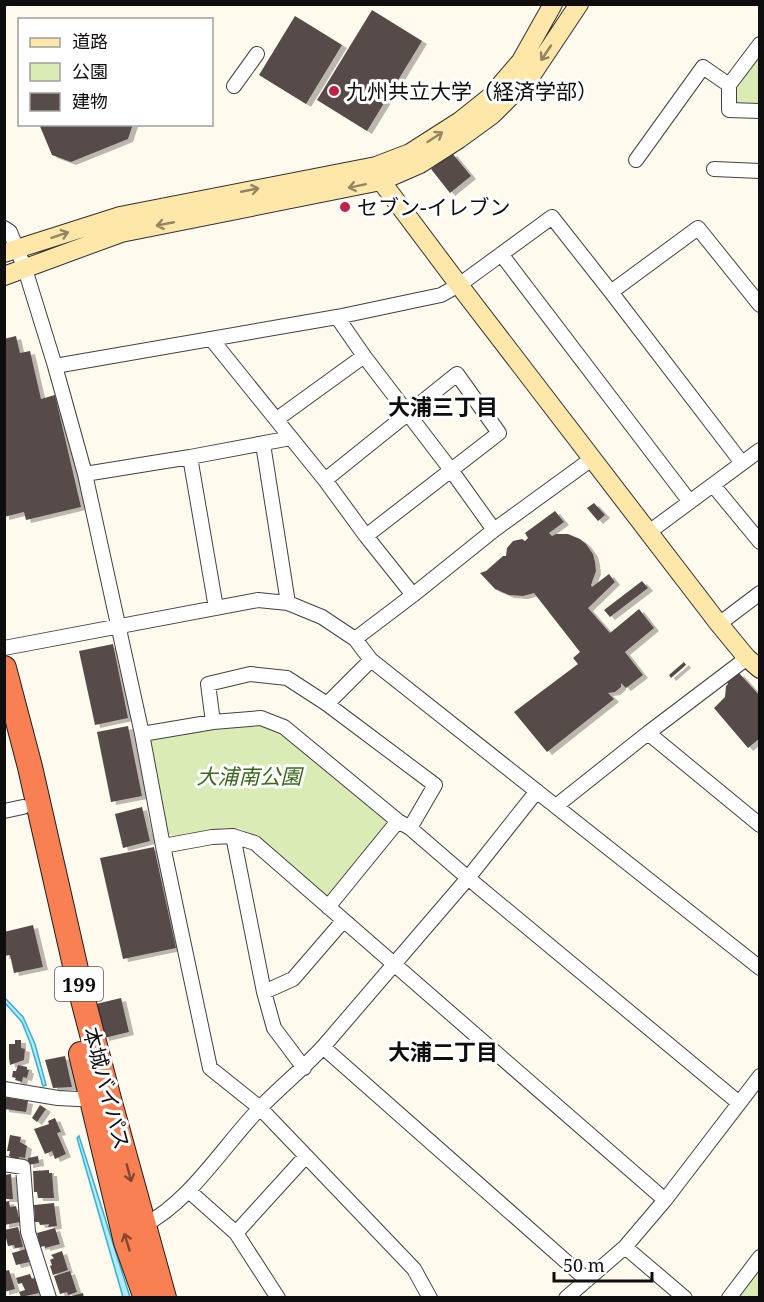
<svg xmlns="http://www.w3.org/2000/svg" width="764" height="1302" viewBox="0 0 764 1302" font-family="'Noto Serif','Noto Sans JP',serif">
  <style>
    .green { fill: #dbebb6 }
    .water { fill: #b1eaf8; stroke: #36b0d2; stroke-width: 1.5 }
    .building { fill: #574c4a; filter: url(#shadow) }
    .lines { fill: none; stroke-linecap: round; stroke-linejoin: round }
    .street-casing { stroke: #414141; stroke-width: 16 }
    .secondary-casing { stroke: #303030; stroke-width: 20 }
    .highway-casing { stroke: #1f1f1f; stroke-width: 26 }
    .street { stroke: #fff; stroke-width: 14 }
    .secondary { stroke: #ffe6a9; stroke-width: 18 }
    .highway { stroke: #f98052; stroke-width: 24 }
    .oneway { stroke: #938563 }
    .oneway2 { stroke: #844730 }
    .poi-dot { fill: #c22146; stroke: #fff; stroke-width: 2 }
    .labels { text-anchor: middle; dominant-baseline: central; stroke-width: 6; stroke-linejoin: round; paint-order: stroke }
    .shield { fill: #fff; stroke: #565656; stroke-width: 1.5 }
    .shield-label { font-size: 20px; font-weight: bold; fill: #0e0e0e }
    .poi-label { font-size: 21px; fill: #0e0e0e; stroke: #fff; text-anchor: start }
    .park-label { font-size: 21px; font-style: italic; fill: #39681c; stroke: #fff }
    .street-label { font-size: 21px; fill: #0e0e0e; stroke: #fff }
    .neighbourhood-label { font-size: 22px; font-weight: bold; fill: #0e0e0e; stroke: #fff }
  </style>
  <defs>
    <filter id="shadow"><feDropShadow dx="5" dy="3" stdDeviation="0" flood-color="#0004"/></filter>
  </defs>
  <rect width="100%" height="100%" fill="#fff9ee"/>
  <path class="green" d="M759,54V105L735,103L734,88Z
    M261,723L280,731L388,819L389,825L332,895L326,896L265,842L241,829L223,828L173,836L168,833L149,744L153,739L236,724Z
    M759,1268V1297H738Z"/>
  <path class="water" d="M5,998L23,1017L35,1044L46,1085L43,1086L31,1045L22,1022L5,1003Z
    M79,1136L130,1297H123L77,1138Z"/>
  <path class="building" d="M372,10L422,41L367,131L317,100Z
    M295,16L342,45L306,104L259,75Z
    M39,124H133L128,139L71,162L52,155Z
    M452,153L471,176L450,193L431,169Z
    M16,336L20,353L30,351L41,399L55,395L81,507L26,520L24,512L4,517V339Z
    M594,503L605,515L598,521L587,508Z
    M555,511L564,522L549,533L552,536L556,534H568L580,539L586,544L593,554L595,562L596,571L591,585L592,587L609,574L615,582L588,608L610,633L639,609L654,628L625,652L643,675L626,688L621,683V687L615,692L608,693L614,699L547,752L514,712L578,664L573,658L580,652L534,593L523,596L509,595L495,589L480,573L486,571L503,556H506L507,548L513,541L522,539L525,541L528,538L525,533Z
    M642,581L648,588L610,617L604,610Z
    M113,644L128,718L95,725L79,651Z
    M684,662L686,665L671,678L669,675Z
    M739,673L760,696V738L748,748L714,708L725,697L726,686L728,684L727,682Z
    M128,726L142,796L111,802L97,732Z
    M142,807L150,841L123,848L115,814Z
    M154,847L176,948L123,959L100,858Z
    M33,925L43,967L14,973L10,955L4,956V932Z
    M121,998L129,1032L104,1038L96,1004Z
    M15,1040H21V1048L25,1049L24,1060L10,1065L9,1058V1044H15Z
    M65,1056L72,1087L53,1088L45,1060Z
    M18,1065L27,1067V1070H29L27,1078L23,1077L22,1082L15,1080L16,1078L12,1077L13,1071H16Z
    M4,1097L28,1101L26,1112L4,1109Z
    M40,1105L46,1109L37,1122L32,1118Z
    M55,1118L61,1132L57,1133L66,1154L55,1159L52,1151L45,1154L34,1129L49,1124L48,1121Z
    M10,1135L21,1137L20,1142L27,1146L25,1158L19,1157V1160L9,1156L10,1151H7Z
    M38,1156L39,1163L28,1165V1158Z
    M49,1170V1173H52L54,1198H38L37,1192H34L33,1171Z
    M11,1174L13,1199H4V1175Z
    M9,1201L10,1207L16,1206L20,1222L4,1225V1202Z
    M54,1203L57,1226L48,1227L49,1224L40,1225L39,1222H35L34,1205Z
    M18,1227L23,1247L15,1248L14,1245L8,1246L4,1230Z
    M55,1228L60,1244L45,1248V1246L40,1247L37,1233Z
    M26,1249L29,1262L16,1265L12,1253Z
    M62,1251L68,1270L53,1275L50,1266L52,1265L50,1260L54,1258L51,1255Z
    M9,1270L15,1289L4,1292V1271Z
    M70,1271L77,1292L68,1295L67,1292L60,1294L54,1276Z
    M30,1274L32,1279L35,1278L39,1293L21,1297L19,1292L25,1290L22,1283L18,1284L16,1278Z
    M83,1293L84,1298H68V1297Z"/>
  <g class="lines">
    <defs>
      <path id="street" d="M760,44L729,85V110L760,111
        M234,86L257,54
        M636,160L703,67L729,85
        M714,169L760,171
        M4,228L10,232L25,269L55,366L85,474L142,734L163,846L210,1068L260,1108L306,1156L414,1269L430,1298
        M501,254L690,502
        M611,292L698,228L760,305
        M337,317L441,295L459,285L552,217L611,292L742,463
        M212,340L325,480L366,536L413,595
        M55,366L337,317L364,356L451,470L494,530
        M277,419L364,356
        M190,457L216,608
        M85,474L190,457L291,438
        M325,480L457,374L499,433L366,536
        M713,485L760,542
        M649,532L760,450
        M288,603L322,617L355,639L371,660L760,968
        M719,624L760,593
        M355,639L413,595L494,530L593,458
        M4,648L258,600L288,603L263,444
        M327,704L371,660
        M213,722L208,684L250,674L287,678L327,704L435,785L410,828
        M648,733L760,825
        M142,734L213,722L261,718L284,727L398,821L410,828L468,878L739,1103
        M556,806L648,733L747,658
        M4,811L23,807
        M233,836L264,992L274,1028L304,1068
        M163,846L212,837L233,836L255,843L665,1200
        M328,907L398,821
        M264,992L293,979L343,921
        M323,1047L587,1280
        M4,1089L58,1098L98,1100
        M4,1164L23,1167L28,1232L49,1298
        M189,1191L236,1233
        M144,1225C190,1202 224,1145 260,1108C280,1087 303,1069 323,1047L468,878L537,791
        M625,1247L685,1298
        M278,1298L236,1233L306,1156
        M566,1298L625,1247L665,1200L760,1076
        M729,1298L760,1257"/>
      <path id="secondary" d="M376,166L381,181L459,285L719,624L747,658L760,669
        M4,253L120,216L376,166L410,153L460,121L490,97L521,61L553,4
        M4,276L121,233L381,181L420,164L459,139L492,115L531,76L579,4"/>
      <path id="highway" d="M4,668L30,767L82,996L109,1099L164,1298
        M81,1054L126,1242L146,1298"/>
    </defs>
    <use href="#street" class="street-casing"/>
    <use href="#secondary" class="secondary-casing"/>
    <use href="#highway" class="highway-casing"/>
    <use href="#street" class="street"/>
    <use href="#secondary" class="secondary"/>
    <use href="#highway" class="highway"/>
  </g>
  <defs><path id="oneway-shaft" d="M-6 0H5M1.5-3L5.5 0L1.5 3" fill="none" stroke-width="1.6" stroke-linecap="round" stroke-linejoin="round" transform="scale(1.5)"/></defs>
  <g class="oneway">
    <use href="#oneway-shaft" transform="translate(546 53) rotate(124)"/>
    <use href="#oneway-shaft" transform="translate(435 137) rotate(-33)"/>
    <use href="#oneway-shaft" transform="translate(357 186) rotate(168)"/>
    <use href="#oneway-shaft" transform="translate(250 190) rotate(-11)"/>
    <use href="#oneway-shaft" transform="translate(165 224) rotate(169)"/>
    <use href="#oneway-shaft" transform="translate(60 235) rotate(-18)"/>
  </g>
  <g class="oneway2">
    <use href="#oneway-shaft" transform="translate(129 1173) rotate(75)"/>
    <use href="#oneway-shaft" transform="translate(127 1242) rotate(-107)"/>
  </g>
  <g class="poi-dot">
    <circle cx="334" cy="91" r="6"/>
    <circle cx="345" cy="207" r="6"/>
  </g>
  <g class="labels">
    <rect class="shield" x="55" y="967" width="48" height="34" rx="4.5"/>
    <g class="shield-label">
      <text x="79" y="984">199</text>
    </g>
    <g class="poi-label">
      <text x="346" y="91">九州共立大学（経済学部）</text>
      <text x="357" y="207">セブン-イレブン</text>
    </g>
    <g class="park-label">
      <text x="249" y="776">大浦南公園</text>
    </g>
    <g class="street-label">
      <text transform="translate(107 1088) rotate(75)">本城バイパス</text>
    </g>
    <g class="neighbourhood-label">
      <text x="443" y="406">大浦三丁目</text>
      <text x="443" y="1051">大浦二丁目</text>
    </g>
  </g>
  <rect width="764" height="1302" fill="none" stroke="#0e0e0e" stroke-width="12"/>
  <rect x="18" y="18" width="195" height="108" fill="#ffffff" stroke="#9f9f9f" stroke-width="1.5"/>
  <rect x="30" y="38" width="30" height="9" fill="#ffe6a9" stroke="#9f9f9f" stroke-width="1.5"/>
  <text x="72" y="48" font-size="18" fill="#0e0e0e">道路</text>
  <rect x="30" y="63" width="30" height="18" fill="#dbebb6" stroke="#9f9f9f" stroke-width="1.5"/>
  <text x="72" y="78" font-size="18" fill="#0e0e0e">公園</text>
  <rect x="30" y="93" width="30" height="18" fill="#574c4a" stroke="#9f9f9f" stroke-width="1.5"/>
  <text x="72" y="108" font-size="18" fill="#0e0e0e">建物</text>
  <path d="M554 1272v9h98v-9" fill="none" stroke="#0e0e0e" stroke-width="3"/>
  <text x="563" y="1272" font-size="18" fill="#0e0e0e" stroke="#ffffff" stroke-width="4.5" paint-order="stroke">50 m</text>
</svg>
